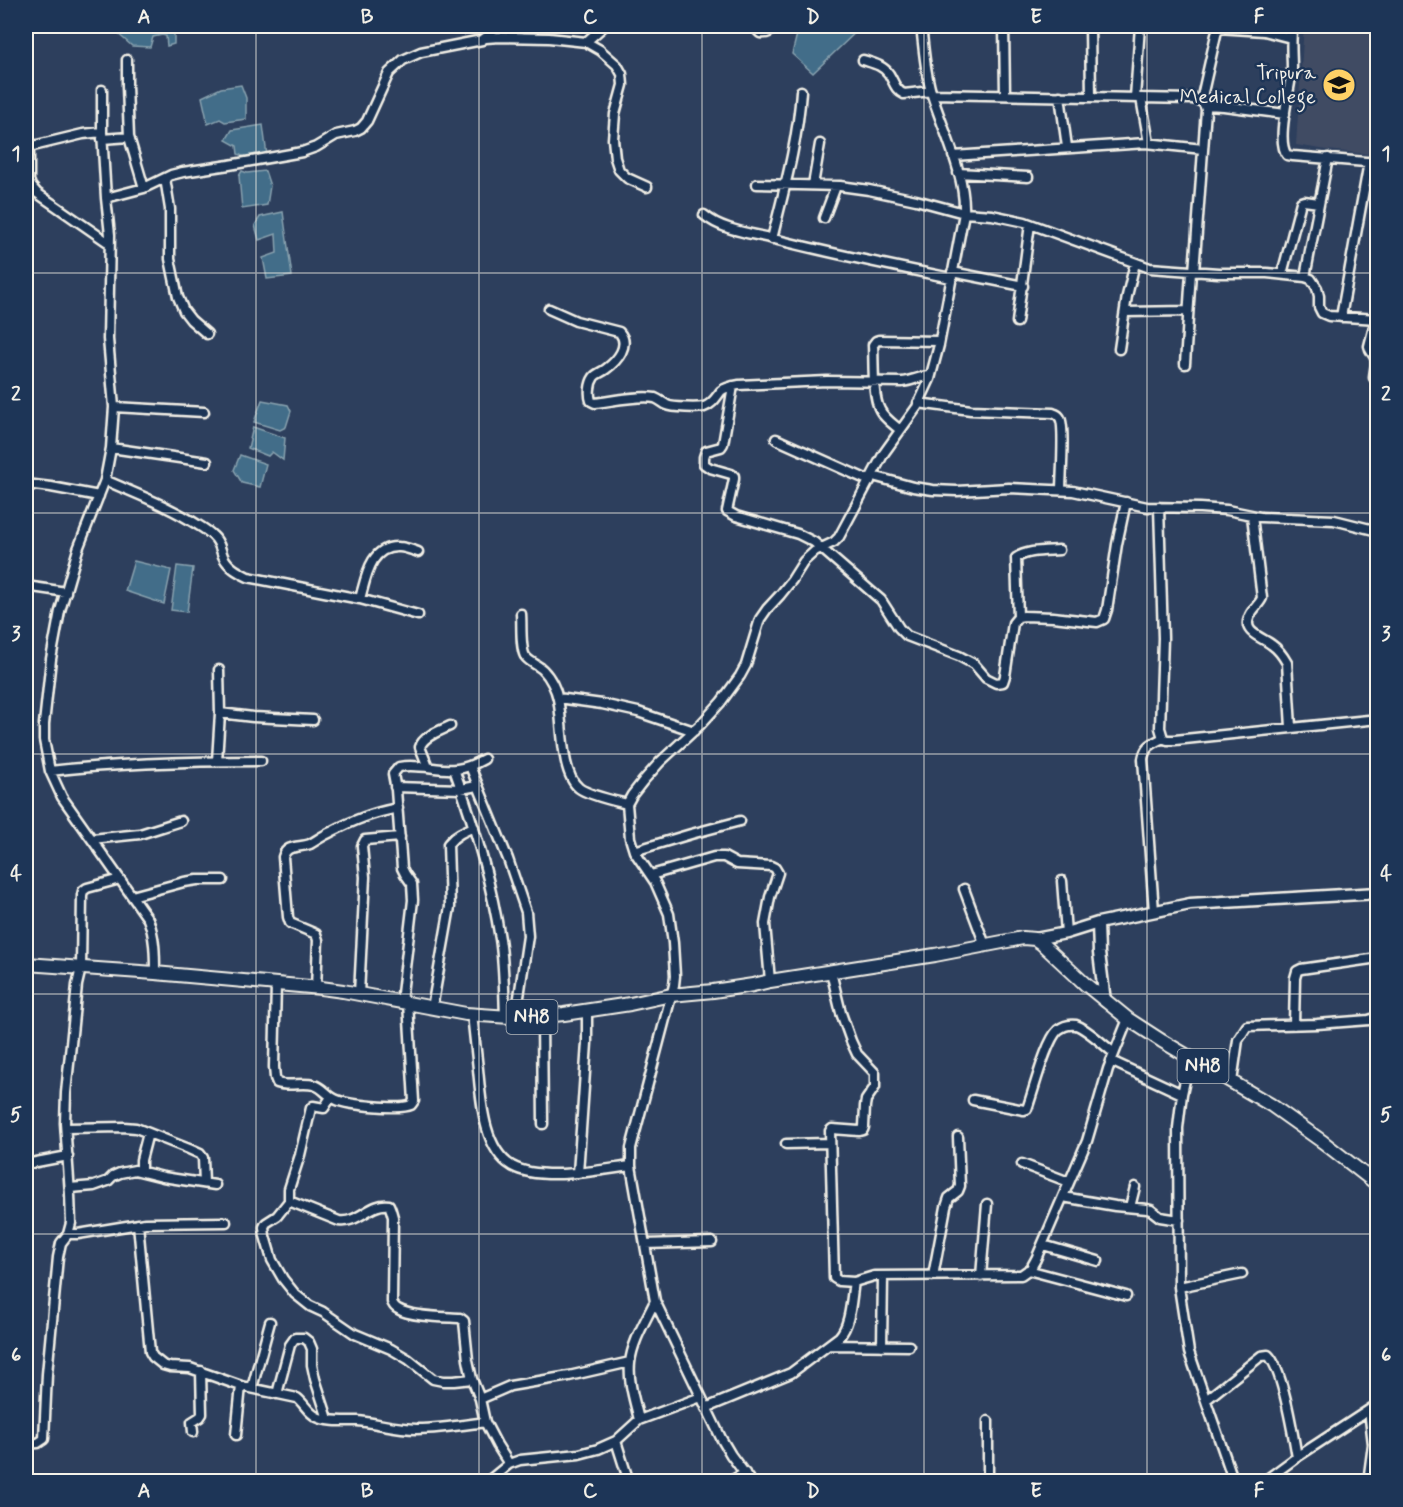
<svg xmlns="http://www.w3.org/2000/svg" width="1403" height="1507" viewBox="0 0 1403 1507" font-family="Mynerve,sans-serif">
  <style>
    .built { fill: #404b64 }
    .water { fill: #426d89; stroke: #89a2af; stroke-width: 1.5 }
    .lines { fill: none; stroke-linecap: round; stroke-linejoin: round }
    .minor-casing { stroke: #f4f1e8; stroke-width: 13 }
    .major-casing { stroke: #f4f1e8; stroke-width: 15 }
    .highway-casing { stroke: #f4f1e8; stroke-width: 16 }
    .minor { stroke: #1d3557; stroke-width: 8 }
    .major { stroke: #1d3557; stroke-width: 10 }
    .highway { stroke: #1d3557; stroke-width: 12 }
    .grid { fill: none; stroke: #f4f1e8; stroke-width: 1.5; stroke-opacity: 0.55 }
    .labels { text-anchor: middle; dominant-baseline: central; stroke-width: 5; stroke-linejoin: round; paint-order: stroke }
    .shield { fill: #1d3557; stroke: #b4b9bc; stroke-width: 1.5 }
    .shield-label { font-size: 20px; font-weight: bold; fill: #f4f1e8 }
    .poi-label { font-size: 21px; fill: #f4f1e8; stroke: #1d3557; text-anchor: end }
    .neatline { fill: none; stroke: #f4f1e8; stroke-width: 2 }
    .grid-label { font-size: 20px; text-anchor: middle; font-weight: bold; fill: #f4f1e8 }
  </style>
  <rect width="100%" height="100%" fill="#2d3f5d"/>
  <filter id="ink" filterUnits="userSpaceOnUse"><feTurbulence type="fractalNoise" baseFrequency=".0167" numOctaves="2"/><feDisplacementMap in="SourceGraphic" scale="12" xChannelSelector="R" yChannelSelector="G"/><feConvolveMatrix kernelMatrix="1 2 1 2 8 2 1 2 1" color-interpolation-filters="sRGB"/></filter>
  <g filter="url(#ink)">
    <path class="built" d="M1304,26H1377V155L1327,150L1296,145Z"/>
    <path class="water" d="M116,26H174V44L167,46L166,36L162,35L153,37L150,47L132,46L116,32Z
      M804,26H862L813,73L792,54L797,34Z
      M241,85L246,98V119L225,122L220,119L208,124L202,97L221,88Z
      M263,125L267,156L249,159L238,154L237,146L226,140L232,130Z
      M242,171L247,173L265,171L270,186L267,205L242,209L239,176Z
      M283,212L292,276L267,279L263,258L277,253L276,234L259,240L255,225L260,217Z
      M262,400L288,405L291,411L286,427L280,430L254,422Z
      M253,427L285,438L283,460L272,452L268,456L248,448Z
      M240,455L266,464L260,487L242,483L234,470Z
      M134,561L171,570L164,604L125,591Z
      M177,566L193,568L187,612L171,610Z"/>
    <g class="lines">
      <defs>
        <path id="minor" d="M753,26L760,33C768,34 771,32 774,26
          M1004,26L1005,95
          M1090,26L1091,97
          M1293,26C1290,39 1292,54 1292,68C1291,88 1275,140 1287,155L1293,156L1378,163
          M1218,28L1264,31L1291,38
          M486,38L499,37L549,38L586,42L600,50L617,65L622,74L623,85L615,114L613,139L615,158L619,170L627,178L647,187
          M586,42L604,26
          M127,60V86L129,137L144,188
          M863,60C872,63 883,65 889,74C894,82 895,90 904,94L931,91
          M102,90V132L106,198
          M932,94L1192,99C1200,100 1205,102 1206,110L1194,272
          M1060,96L1067,147
          M1135,98L1140,26
          M1141,98L1149,143
          M1201,101L1218,26
          M1205,105L1224,106L1285,114
          M26,129L29,147V180L31,186L37,193L109,243
          M102,139L129,137
          M29,147L83,134L102,132
          M953,156L1146,143L1203,149
          M958,173L1028,177
          M165,178L170,209V259L178,297L184,311L191,320L207,334
          M757,184L840,186L869,190L916,200L964,213L992,215L1025,222L1150,268L1218,273H1267L1305,277L1311,279L1317,288L1319,296V307L1322,313L1329,316L1378,319
          M813,185L820,144
          M704,215C723,231 751,233 774,239C833,254 892,266 951,278
          M824,218L836,186
          M772,239C784,190 798,141 801,91
          M952,272L1023,286
          M1282,274L1301,202L1304,201L1319,203
          M1305,277L1328,158
          M549,309L576,321L619,332C631,345 617,361 606,369C602,372 596,374 594,377C589,384 589,395 591,401L595,403C612,401 639,395 655,398C660,400 663,403 667,405C673,408 698,408 704,407C713,404 716,397 721,391C726,387 733,386 739,385L827,381L902,382C912,381 920,376 930,376
          M1125,312L1188,311
          M1341,317L1369,162
          M1376,319L1369,346C1370,352 1373,353 1375,358C1377,365 1374,371 1374,378L1378,382
          M1017,322L1030,224
          M1119,349L1127,296L1135,263
          M1185,364L1191,272
          M733,386L723,444L721,447L706,451L704,457V464L710,468L731,474L734,476V479L727,511L736,516L798,534L814,542L881,600L899,628L907,636L959,656L974,664L986,678L996,683L1003,682L1005,676L1013,623L1018,617L1024,616L1053,617L1097,622L1104,619L1107,610L1117,544L1126,502
          M918,403L971,410L1053,413C1057,415 1058,414 1060,418C1065,426 1061,478 1061,490
          M114,407L204,412
          M900,430C893,424 884,418 880,410C872,396 874,362 873,345L876,341L879,340L939,341
          M776,439L870,481
          M111,448L207,462
          M873,476L913,487L933,490L957,491L1009,488L1073,491L1147,507L1200,508L1227,510L1261,517L1334,520L1378,531
          M105,480C136,494 169,506 198,525C203,528 209,532 213,536C220,542 220,549 223,556C228,567 238,572 248,577L360,599L418,615
          M26,484L51,487L99,496
          M1159,507L1163,638L1160,728L1163,738L1167,740H1175L1378,719
          M1252,516L1262,598C1259,605 1251,610 1249,618C1243,633 1262,637 1272,645C1278,649 1283,656 1287,663L1291,727
          M26,586L66,592
          M360,599C366,578 370,545 399,547C405,547 412,550 418,552
          M521,614C522,624 520,647 525,656C529,662 538,665 543,670C550,677 556,689 558,699C563,721 560,773 579,788C588,795 615,801 627,804
          M1018,617L1016,558C1027,550 1046,551 1059,550
          M558,698L602,704L638,712L694,731
          M220,713L253,717L313,720
          M217,761L220,713L219,670
          M470,766L508,859L526,912L528,936L516,1017
          M428,767L420,747C423,736 440,731 450,726
          M454,769C474,824 491,880 500,939C504,964 504,991 505,1017
          M50,771C120,763 190,761 261,761
          M395,787L461,789L477,786
          M92,839L140,834L181,821
          M634,851L691,834L740,821
          M651,875L714,857H724L737,864L771,866L775,868L778,873L770,897L765,924L770,981
          M1062,881L1066,933
          M964,889L985,945
          M132,896L184,882L197,880H223
          M1154,911L1143,759C1145,746 1152,744 1163,738
          M831,972L841,1013L851,1041L857,1054L875,1073V1087L866,1100L865,1106L864,1127L863,1130L859,1131L832,1129L830,1131L834,1278L839,1281L854,1282
          M155,973C155,954 155,937 148,919L62,797L50,771L44,740V724L51,659L60,611L78,549L105,480L111,448L114,407L108,339L110,235L106,198L144,188L171,175L183,172L229,165L302,152L316,147L336,135L355,131L361,128L367,121L389,73L403,60L421,52L482,40L489,35L496,26
          M276,985L274,1067L275,1078L277,1083C289,1087 301,1082 314,1085C323,1087 328,1097 337,1100C348,1105 401,1110 411,1105C412,1104 413,1102 414,1101L408,1003
          M316,988L318,940L316,934L290,923L288,917L283,857C286,844 300,848 310,844C317,840 324,835 331,832C354,820 372,813 398,808
          M359,994L365,877L362,846L365,840L400,837
          M401,1002L413,900L412,884L405,874L402,868L396,790L393,774L399,767C419,763 438,771 457,769C467,768 475,764 484,759
          M432,1008L450,907L448,844C455,835 464,831 474,827
          M472,1014C474,1033 476,1051 478,1069C481,1099 483,1149 512,1166C541,1182 600,1170 631,1166
          M542,1017L543,1124
          M1294,1025L1295,978L1297,971L1301,969L1378,958
          M1190,1058L1182,1094L1178,1128L1179,1287L1189,1352L1234,1482
          M1111,1061L1182,1094
          M1232,1082L1238,1040L1247,1026L1317,1024L1369,1020L1378,1017
          M331,1097L324,1108L313,1106L311,1108L300,1155L289,1189V1201L339,1221C358,1224 371,1202 389,1205L391,1210L393,1217L392,1302C394,1306 394,1307 398,1309C410,1317 445,1317 460,1318L464,1321L468,1360L472,1379L480,1399L485,1422L497,1445L509,1464
          M973,1100L1024,1110L1027,1109C1034,1090 1046,1041 1058,1030C1063,1026 1070,1024 1076,1025C1086,1028 1105,1046 1114,1053
          M66,1128L124,1127L136,1128L189,1149L200,1154L203,1158L204,1183
          M786,1144L829,1143
          M26,1164L68,1156
          M1022,1164L1069,1182
          M141,1171V1160L148,1133
          M578,1173L587,1043V1010
          M70,1188L94,1186L108,1181L113,1176L120,1173L135,1170L163,1177L215,1185
          M1063,1197L1115,1206L1147,1209L1151,1210L1160,1217L1179,1220
          M289,1201L277,1216L266,1223L264,1227L265,1236L272,1260L283,1279L295,1294L310,1306L323,1312L355,1334L391,1349L408,1359L433,1379L443,1381H454L472,1379
          M1130,1207L1135,1187
          M138,1224L150,1352L153,1357L163,1365L170,1367L190,1368L241,1386L297,1398C304,1403 308,1413 317,1417C326,1422 346,1421 358,1421C377,1423 397,1429 417,1429C440,1429 463,1425 485,1422
          M68,1234H78L145,1223L226,1222
          M645,1244L712,1242
          M1043,1245L1098,1261
          M1028,1270L1126,1296
          M933,1276L946,1207L949,1198L958,1191L960,1186L958,1137
          M981,1276L987,1204
          M1179,1287L1242,1274
          M829,1345L909,1346
          M882,1346L883,1276
          M252,1388L270,1322
          M277,1394L290,1345L295,1338H304L309,1342L312,1349V1365L315,1379L328,1419
          M480,1399L510,1386L569,1376L630,1362
          M1206,1400L1261,1356L1268,1355C1283,1369 1293,1435 1297,1457
          M706,1408L791,1373L839,1337C851,1325 851,1299 854,1282L874,1276L1021,1275L1031,1268L1036,1259L1087,1141L1108,1069L1128,1019
          M639,1420C635,1402 628,1383 630,1363C632,1342 646,1320 655,1301
          M988,1421V1482
          M193,1432L192,1422L200,1417L202,1414L201,1371
          M236,1435L241,1386
          M616,1441L629,1482
          M26,1444L38,1443L44,1439L47,1374L58,1257L61,1243L68,1234L71,1223L70,1194L65,1123L66,1093L77,985L81,968L82,895L83,891L87,888L120,879
          M487,1482L509,1464L520,1460L579,1454L598,1449L616,1441L639,1420L701,1397
          M729,1482L745,1473
          M751,1482L731,1455L721,1438L655,1301L631,1166V1148L674,985L675,976L673,943L669,914L655,882L634,851L630,838L627,804L632,795L643,781L660,762L701,724L721,702L740,676L746,665L760,619L767,609L780,595L792,580L804,561L815,551L834,542L839,537L884,453L917,407L930,379L939,345L964,213C966,176 943,130 932,95C925,73 924,49 921,26
          M1263,1482L1297,1457L1378,1404
          M1368,1482L1373,1444L1369,1410"/>
        <path id="major" d="M1098,923L1099,953L1105,1001
          M1035,939L1066,933L1098,923L1190,904L1378,893"/>
        <path id="highway" d="M26,964L155,973L321,988L343,991L466,1014L524,1018L564,1014L630,1004L671,995L713,991L753,985L770,981L935,955L1023,938L1035,939L1041,943L1085,984L1128,1019L1162,1041L1271,1105L1323,1142L1378,1185"/>
      </defs>
      <use href="#minor" class="minor-casing"/>
      <use href="#major" class="major-casing"/>
      <use href="#highway" class="highway-casing"/>
      <use href="#minor" class="minor"/>
      <use href="#major" class="major"/>
      <use href="#highway" class="highway"/>
    </g>
  </g>
  <path class="grid" d="M256,26V1482M479,26V1482M702,26V1482M924,26V1482M1147,26V1482M26,273H1378M26,513H1378M26,754H1378M26,994H1378M26,1234H1378"/>
  <defs>
    <symbol id="university-disc" viewBox="-11 -11 22 22"><circle r="9.5" fill="#ffd166" stroke="#1d3557"/><path d="M0-5L7-2L0 1L-7-2ZM-4 1L0 2.5L4 1V4Q0 6-4 4Z" fill="#111"/></symbol>
  </defs>
  <g fill-rule="evenodd">
    <use href="#university-disc" x="1320" y="66" width="38" height="38"/>
  </g>
  <g class="labels">
    <g class="shield">
      <rect x="506.5" y="1000" width="51" height="34" rx="4.5"/>
      <rect x="1177.5" y="1049" width="51" height="34" rx="4.5"/>
    </g>
    <g class="shield-label">
      <text x="532" y="1017">NH8</text>
      <text x="1203" y="1066">NH8</text>
    </g>
    <g class="poi-label">
      <text x="1316" y="73">Tripura<tspan x="1316" dy="24">Medical College</tspan></text>
    </g>
  </g>
  <rect width="1403" height="1507" fill="none" stroke="#1d3557" stroke-width="66"/>
  <rect x="33" y="33" width="1337" height="1441" class="neatline"/>
  <g class="grid-label">
    <text x="144" y="23">A</text>
    <text x="367" y="23">B</text>
    <text x="590" y="23">C</text>
    <text x="813" y="23">D</text>
    <text x="1036" y="23">E</text>
    <text x="1259" y="23">F</text>
    <text x="16" y="160">1</text>
    <text x="1386" y="160">1</text>
    <text x="16" y="400">2</text>
    <text x="1386" y="400">2</text>
    <text x="16" y="640">3</text>
    <text x="1386" y="640">3</text>
    <text x="16" y="880">4</text>
    <text x="1386" y="880">4</text>
    <text x="16" y="1121">5</text>
    <text x="1386" y="1121">5</text>
    <text x="16" y="1361">6</text>
    <text x="1386" y="1361">6</text>
    <text x="144" y="1497">A</text>
    <text x="367" y="1497">B</text>
    <text x="590" y="1497">C</text>
    <text x="813" y="1497">D</text>
    <text x="1036" y="1497">E</text>
    <text x="1259" y="1497">F</text>
  </g>
</svg>
